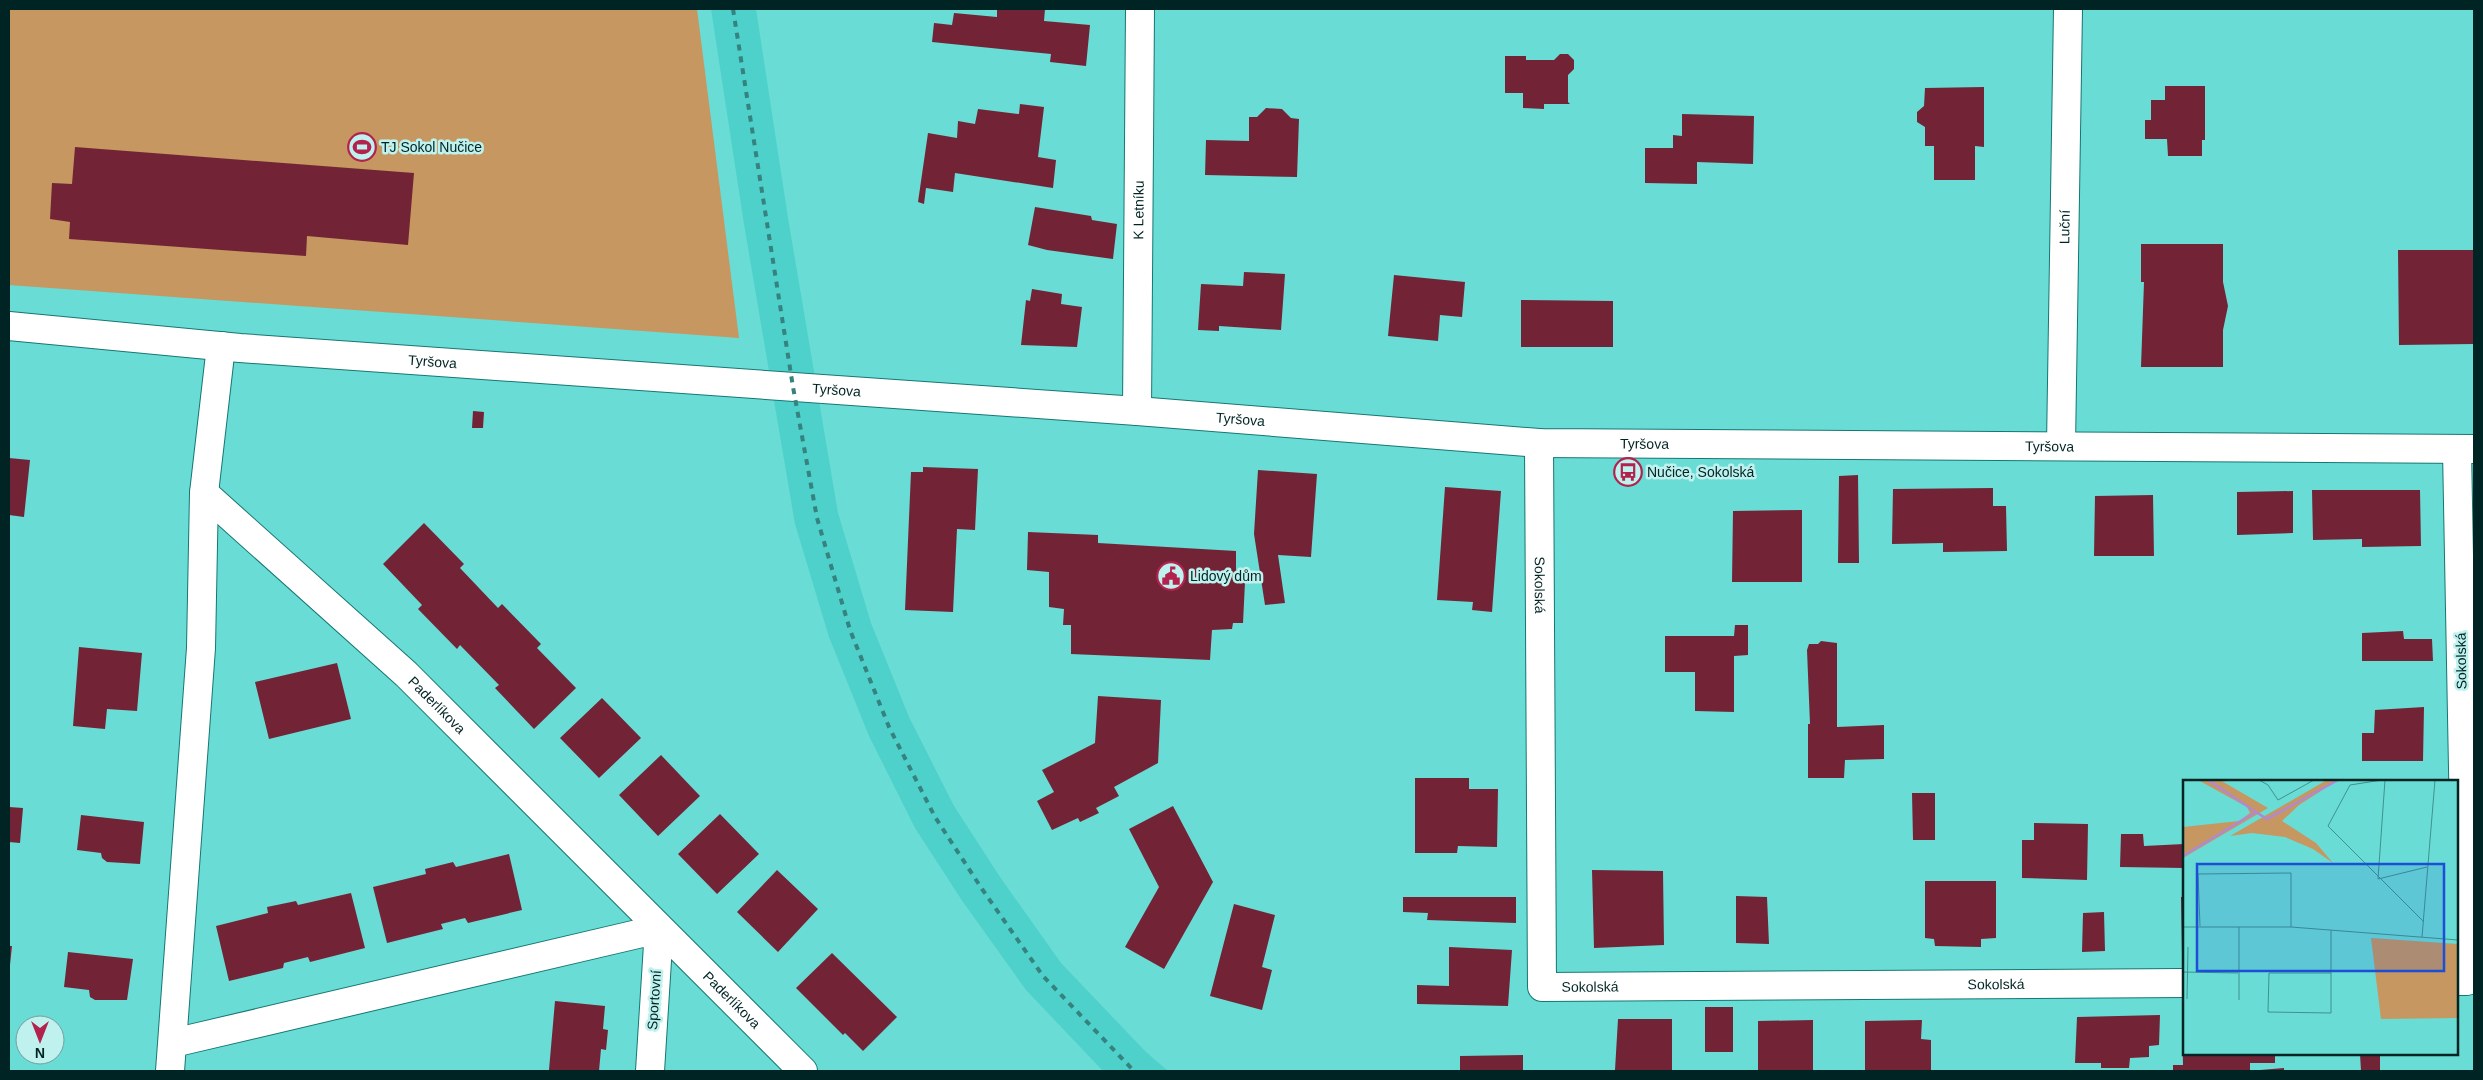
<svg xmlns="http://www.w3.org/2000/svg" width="2483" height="1080" viewBox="0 0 2483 1080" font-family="Helvetica,sans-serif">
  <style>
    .built { fill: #4ed1ca }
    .green { fill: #c69761 }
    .building { fill: #722436 }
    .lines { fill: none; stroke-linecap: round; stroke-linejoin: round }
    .minor-casing { stroke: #167773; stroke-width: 30 }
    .minor { stroke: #fff; stroke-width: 28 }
    .rail { stroke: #36827e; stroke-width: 4; stroke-dasharray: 6 6; stroke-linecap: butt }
    .labels { text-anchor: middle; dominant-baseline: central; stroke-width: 5; stroke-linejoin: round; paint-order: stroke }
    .poi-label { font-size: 14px; fill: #002423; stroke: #bff2ee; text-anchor: start }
    .street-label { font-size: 14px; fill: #002423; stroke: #bff2ee }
    .inset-river { fill: none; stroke: #b189cf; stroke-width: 2.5 }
    .inset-road { fill: none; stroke: #3f928e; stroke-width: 1 }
    .view { fill: #1d4ed8; fill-opacity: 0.15; stroke: #1d4ed8; stroke-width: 2.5 }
    .inset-edge { fill: none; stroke: #002423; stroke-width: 2.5 }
  </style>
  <rect width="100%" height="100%" fill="#69dcd5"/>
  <path class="built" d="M711,9H756L788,218L838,513L871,623L909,717L954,806L1000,877L1061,963L1146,1052L1168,1071H1103L1026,990L963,902L915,828L869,736L829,637L795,524L744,224Z"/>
  <path class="green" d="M9,9H697L739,338L9,285Z"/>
  <path class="building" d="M997,9H1045L1044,21L1090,25L1086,66L1050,62L1051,54L932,42L934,23L952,25L954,13L997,17Z
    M1560,54H1568L1574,60V69L1568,75V102L1570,104H1544V109L1523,108V93H1505V56H1526V60H1554Z
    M2165,86H2205V140H2202V156H2168L2167,139H2145V120H2151V100H2165Z
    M1984,87V147L1975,146V180H1934V146H1925V127L1917,122V112L1924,106L1925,88Z
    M1020,104L1044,107L1038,157L1056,160L1053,188L955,173L953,192L926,188L924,204L918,202L928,133L957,138L958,121L975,124L978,109L1019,114Z
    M1266,108L1282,109L1291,118L1299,119L1297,177L1205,175L1206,140L1249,141V117H1257Z
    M1682,114L1754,116L1753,164L1697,162V184L1645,183V148H1673V135L1682,136Z
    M75,147L414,173L408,245L307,236L306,256L69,239L70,222L50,219L52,183L72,184Z
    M1035,207L1091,216L1092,220L1117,224L1113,259L1047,250L1028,245Z
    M2141,244H2223V282L2228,306L2223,330V367H2141L2144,282H2141Z
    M2398,250H2474V344L2399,345Z
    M1244,272L1285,274L1281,330L1219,326V331L1198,330L1201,284L1243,286Z
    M1394,275L1465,282L1462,317L1440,315L1438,341L1388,336Z
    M1032,289L1062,294L1061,304L1082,307L1077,347L1021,345L1026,300L1030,301Z
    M1521,300L1613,301V347H1521Z
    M473,411L484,412L483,428H472Z
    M9,458L30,460L24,517L9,515Z
    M923,467L978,469L975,530L957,529L953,612L905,610L911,472H923Z
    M1258,470L1317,474L1311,557L1278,555L1285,603L1265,605L1254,534Z
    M1858,475L1859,563H1838L1839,476Z
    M1445,487L1501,491L1492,612L1472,610L1473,602L1437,600Z
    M1993,488V506H2006L2007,551L1943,552V543L1892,544L1893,489Z
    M2312,490H2420L2421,546L2362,547V539L2313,540Z
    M2293,491V533L2237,535V492Z
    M2153,495L2154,556H2094L2095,496Z
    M1802,510V582H1732L1733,511Z
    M424,523L464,564L460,568L498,608L502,604L541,644L537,648L576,688L534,729L495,688L499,685L460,645L457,649L418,609L422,605L383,564Z
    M1028,532L1098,535V543L1236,551V580L1245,582L1243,623H1233L1232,629L1212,630L1210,660L1071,654V625H1063L1064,609L1049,607V572L1027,570Z
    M1735,625H1748V655L1734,656V712L1695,711V672H1665V636H1734Z
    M2403,631L2404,639H2432L2433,661H2362V633Z
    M1821,641L1837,643V727L1884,725V759L1845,760L1844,778H1808V724H1810L1807,650L1809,644H1818Z
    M79,647L142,653L137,711L107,709L105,729L73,726Z
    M337,663L351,719L269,739L255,682Z
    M1098,696L1161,700L1158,763L1114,787L1119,796L1096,808L1099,813L1080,822L1078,818L1052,830L1037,801L1054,792L1042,770L1095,743Z
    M602,698L641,738L599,778L560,738Z
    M2424,707L2423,761H2362V733H2374L2375,710Z
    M661,755L700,796L658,836L619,795Z
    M1415,778H1469V789H1498L1497,847L1458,846L1457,853H1415Z
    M1912,793H1935V840H1913Z
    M1173,806L1213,882L1164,969L1125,947L1159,887L1129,829Z
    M9,807L23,808L20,843L9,842Z
    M720,814L759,854L717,894L678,854Z
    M81,815L144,822L140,864L107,862L102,858L101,853L77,850Z
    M2034,823L2088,824L2087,880L2022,878V840H2034Z
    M2121,834H2143L2144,846L2184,844V868L2120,867Z
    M509,854L522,910L468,923L465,918L441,924L443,929L387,943L373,887L426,874L425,869L453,862L456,867Z
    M777,870L818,909L778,952L737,912Z
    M1592,870L1663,871L1664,945L1594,948Z
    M1925,881H1996V938L1981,939V947L1935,946L1934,939L1925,938Z
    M351,893L365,948L310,962L308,957L284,963L283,968L229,981L216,926L268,913L267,907L296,901L298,905Z
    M1736,896L1767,897L1769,944L1736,943Z
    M1403,897H1516V923L1427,920L1428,913L1403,912Z
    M2181,897H2184V951L2182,952Z
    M1234,904L1275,915L1262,967L1272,970L1262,1010L1210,996Z
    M2104,912L2105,951L2082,952L2083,913Z
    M9,946H12L10,965H9Z
    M1449,947L1512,950L1508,1006L1417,1004V985L1449,986Z
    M68,952L133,959L127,1000H95L90,997L89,990L64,987Z
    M832,953L897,1017L863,1051L845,1033L843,1035L796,988Z
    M555,1001L605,1006L603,1029L608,1030L606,1050L601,1049L599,1071L549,1070Z
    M1705,1007H1733V1052H1705Z
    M2160,1015L2159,1045L2149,1046V1057L2130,1058L2129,1068H2101V1063H2075L2077,1017Z
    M2182,1015H2184V1054H2275V1063H2250V1071H2173V1065H2183Z
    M1618,1019H1672V1071L1615,1070Z
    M1813,1020V1071H1758V1021Z
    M1922,1020L1921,1039L1931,1040V1071H1865V1021Z
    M2360,1054H2380V1071H2361Z
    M1523,1055V1071H1460V1056Z
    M2284,1068V1071H2260V1070Z"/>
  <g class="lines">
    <defs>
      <g id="minor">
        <path id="s1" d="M9,326L240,348L1137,411L1539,443L2474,449"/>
        <path id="s2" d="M1137,411L1140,9"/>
        <path id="s3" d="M1539,443L1542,987L2184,983"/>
        <path id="s4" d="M2061,445L2068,9"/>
        <path id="s5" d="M204,493L406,674L803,1071"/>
        <path d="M2457,981H2467L2457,450"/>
        <path d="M173,1043L659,929L650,1071"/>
        <path d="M170,1071L201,648L204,493L221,346"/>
      </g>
    </defs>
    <use href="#minor" class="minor-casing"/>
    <use href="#minor" class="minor"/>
    <path class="rail" d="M733,9L793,387L817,518L850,630L889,727L935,817L982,889L1043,976L1134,1071"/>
  </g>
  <defs>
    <symbol id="stadium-ring" viewBox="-11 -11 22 22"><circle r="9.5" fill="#bff2ee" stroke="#b3214d" stroke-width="1.5"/><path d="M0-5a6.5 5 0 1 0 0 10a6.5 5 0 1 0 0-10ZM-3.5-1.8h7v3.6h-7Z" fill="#b3214d"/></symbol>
    <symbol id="bus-ring" viewBox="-11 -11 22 22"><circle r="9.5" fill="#bff2ee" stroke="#b3214d" stroke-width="1.5"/><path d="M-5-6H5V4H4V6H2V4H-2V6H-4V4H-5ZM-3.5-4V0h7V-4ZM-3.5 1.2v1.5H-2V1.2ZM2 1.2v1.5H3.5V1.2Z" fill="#b3214d"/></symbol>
    <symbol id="civic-ring" viewBox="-11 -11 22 22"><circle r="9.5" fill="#bff2ee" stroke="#b3214d" stroke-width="1.5"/><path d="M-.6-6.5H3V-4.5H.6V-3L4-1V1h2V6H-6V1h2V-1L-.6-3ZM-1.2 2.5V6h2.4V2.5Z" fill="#b3214d"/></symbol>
  </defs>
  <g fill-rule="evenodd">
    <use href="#stadium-ring" x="346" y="131" width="32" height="32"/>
    <use href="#bus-ring" x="1612" y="456" width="32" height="32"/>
    <use href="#civic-ring" x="1155" y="560" width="32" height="32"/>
  </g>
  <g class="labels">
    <g class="poi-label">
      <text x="381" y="147">TJ Sokol Nučice</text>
      <text x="1647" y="472">Nučice, Sokolská</text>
      <text x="1190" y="576">Lidový dům</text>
    </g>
    <g class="street-label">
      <text stroke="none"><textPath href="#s2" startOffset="201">K Letníku</textPath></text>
      <text stroke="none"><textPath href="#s4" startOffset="218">Luční</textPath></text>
      <text stroke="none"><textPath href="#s1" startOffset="425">Tyršova</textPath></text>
      <text stroke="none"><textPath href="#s1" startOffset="830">Tyršova</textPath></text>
      <text stroke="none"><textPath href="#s1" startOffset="1235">Tyršova</textPath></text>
      <text stroke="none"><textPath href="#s1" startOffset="1640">Tyršova</textPath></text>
      <text stroke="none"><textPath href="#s1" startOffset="2045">Tyršova</textPath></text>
      <text stroke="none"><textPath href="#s3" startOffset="142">Sokolská</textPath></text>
      <text transform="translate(2461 661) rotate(-91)">Sokolská</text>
      <text stroke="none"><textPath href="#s5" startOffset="315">Paderlíkova</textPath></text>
      <text stroke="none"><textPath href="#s3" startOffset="998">Sokolská</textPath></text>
      <text stroke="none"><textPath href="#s3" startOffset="592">Sokolská</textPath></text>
      <text stroke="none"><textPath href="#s5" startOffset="732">Paderlíkova</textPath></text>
      <text transform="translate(654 1000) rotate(-86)">Sportovní</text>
    </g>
  </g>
  <g transform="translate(2183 780)">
    <rect width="275" height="275" fill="#69dcd5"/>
    <path d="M15,0H37L85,28L0,78V47L56,41L67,33L64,27ZM144,0H155L116,25L99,41L133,63L150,83L130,69L102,57L69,53L47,56ZM188,158L275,164V238L198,239Z" fill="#c69761"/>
    <path class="inset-river" d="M25,0L73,32M0,76L73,32L84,39L155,0"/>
    <path class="inset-road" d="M76,0L85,5L95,20L131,0M199,0L167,5L145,46L241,142M202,0L195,99L244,87M17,146L15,94L108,93V147M0,147H108L275,160M239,157L252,0M0,192L55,193M148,193H86L85,232L148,233V150M4,219L5,167M56,220V147"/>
    <path class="view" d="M14,84H261V191H14Z"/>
    <rect width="275" height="275" class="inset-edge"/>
  </g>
  <rect width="2483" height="1080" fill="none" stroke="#002423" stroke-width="20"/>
  <g transform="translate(40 1040) rotate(180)"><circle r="24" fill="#bff2ee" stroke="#73a09d"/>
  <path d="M0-4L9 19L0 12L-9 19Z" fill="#b3214d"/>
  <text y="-8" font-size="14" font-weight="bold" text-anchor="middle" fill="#002423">N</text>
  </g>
</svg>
